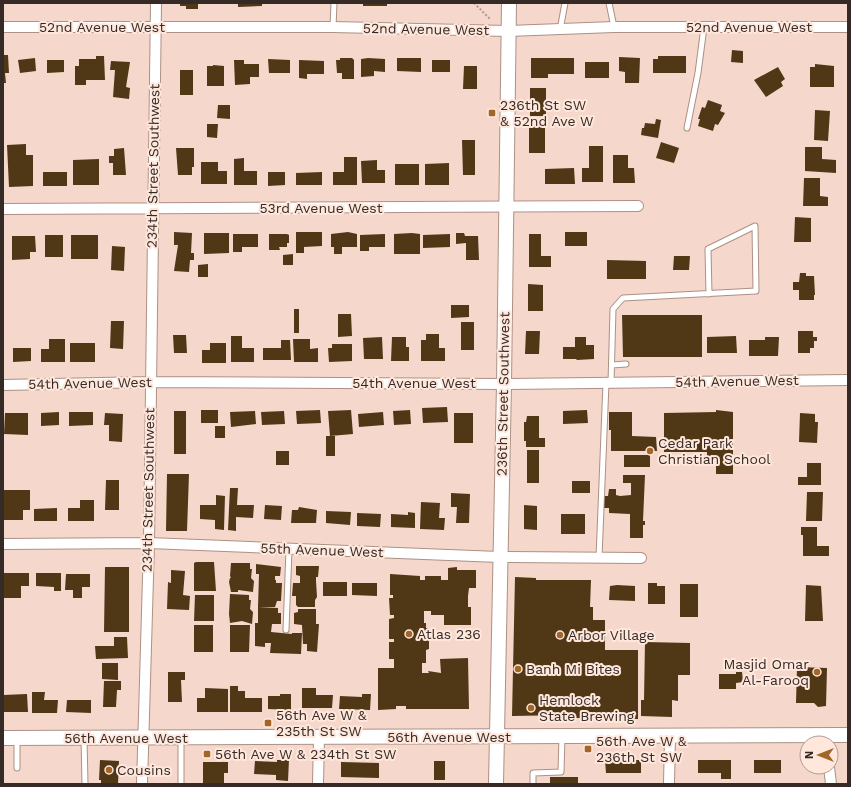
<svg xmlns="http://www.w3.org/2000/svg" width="851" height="787" viewBox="0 0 851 787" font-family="'Work Sans',sans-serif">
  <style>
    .building { fill: #503716 }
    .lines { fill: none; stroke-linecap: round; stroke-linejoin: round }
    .service-casing { stroke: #ac9184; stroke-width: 7 }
    .minor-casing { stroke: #ac9184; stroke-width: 12 }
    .secondary-casing { stroke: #ac9184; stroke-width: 16 }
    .path { stroke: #ae988e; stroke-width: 2; stroke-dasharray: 2 2; stroke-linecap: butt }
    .service { stroke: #fff; stroke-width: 5 }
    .minor { stroke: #fff; stroke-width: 10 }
    .secondary { stroke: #fff; stroke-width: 14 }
    .poi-dot { fill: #a26728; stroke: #ffe7dc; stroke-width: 1.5 }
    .labels { text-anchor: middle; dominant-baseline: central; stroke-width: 4; stroke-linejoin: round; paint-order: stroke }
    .street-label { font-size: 14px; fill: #352a25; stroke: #ffe7dc }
    .poi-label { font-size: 14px; fill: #352a25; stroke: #ffe7dc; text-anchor: start }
  </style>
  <rect width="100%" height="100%" fill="#f5d8cb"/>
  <path class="building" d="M180,3H198V9H186V6H180Z
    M238,3H262V6L238,7Z
    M363,3H387V6H363Z
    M732,50L743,51V63L731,62Z
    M3,55H8L9,73H5L6,83H3Z
    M96,56H104L105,80H86V85H75V66H79V59H96Z
    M658,56H686V73H653V59H658Z
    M619,57L640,58L639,83H625V72L619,71Z
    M35,58L36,71L20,73L18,60Z
    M340,58H352L354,60V79H342V73H337L336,60H340Z
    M368,58L385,59V72L374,71V76L361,77V59Z
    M397,58H421V72L397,71Z
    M531,58H574V74H548V78H531Z
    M268,59L290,60V73H269Z
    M47,60H64V72L47,73Z
    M234,60H244V64H259V77H250V84L235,85Z
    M299,60L324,61V74H307V79L299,78Z
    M432,60H450V72H432Z
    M111,61L130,62L126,87L130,88L129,99L113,97L115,70H110Z
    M585,62H609V78H585Z
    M815,64L834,66V87H810V67H815Z
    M213,65L224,66V86H207V66H213Z
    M464,66H477V89H463Z
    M778,67L785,79L781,82L783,86L766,97L754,80Z
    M180,70H193V95H180Z
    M530,88H546V116H530Z
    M708,100L722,105L720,111L725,113L718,125L715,124L713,131L698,126L700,119H698L702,107L705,108Z
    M218,105H230V119L217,118Z
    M815,110L830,111L828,141L814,140Z
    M656,119L661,120L658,138L641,135L642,128H644L645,123L655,124Z
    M529,123H545V153H529Z
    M207,124H218L217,138L207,137Z
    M462,140H475V175H463Z
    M661,142L679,148L674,163L656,158Z
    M26,144V155H33V186L9,187L7,145Z
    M589,146H603V182H582V168H589Z
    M805,147H822V159L836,160V173L805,171Z
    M124,148L126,175H113V163H109V156H114V149Z
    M176,148H194V167H192V175H178Z
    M613,155H628V168H634L635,183H613Z
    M344,157H357V185H333V172H344Z
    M244,158V171H257V185H234V159Z
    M99,159V185H73V160Z
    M377,160V170H385V183H362L361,161Z
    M201,162H218V171H227V184H201Z
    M449,163V185H425V164Z
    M395,164H419V185H395Z
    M574,168L575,184H545V169Z
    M43,172H67V186H43Z
    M268,172H285V185L268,186Z
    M322,172V185H296V173Z
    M804,178H820V196L828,197V206H803Z
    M795,217L811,218V242H794Z
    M174,232L192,233L191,253H194V260H190L189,272L174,271L178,245H174Z
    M296,232H322V246L304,247V253H296Z
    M348,232L357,234V247H342V254H334V247H331V234Z
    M565,232H587V246H565Z
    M204,233H229V253L204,254Z
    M412,233L420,234V254H394V234Z
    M456,233H464L465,236H478L479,260H466V243L456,244Z
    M233,234H258V247H242V252H233Z
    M269,234H287L289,235V243H287V247H279L280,250H269Z
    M385,234V247H369V251H360V235Z
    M450,234V247L423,248V235Z
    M529,234H541V256H551V267H529Z
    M45,235H63V257H45Z
    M71,235H98V259H71Z
    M12,236H35L36,252H30V259L12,260Z
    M112,246L125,247L124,271L111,270Z
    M293,254V265H283V255Z
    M674,256H690L689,270H673Z
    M607,260L646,261V279H607Z
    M208,264V277H198V265Z
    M800,273H806V276H814L815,295H814V300H799V290H793V282H799Z
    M528,284L543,285V311H528Z
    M451,305H469V317L451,318Z
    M294,309H299V333H294Z
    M338,314H351L352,336L338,337Z
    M622,315H702V357H623Z
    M111,321H124L123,349L110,348Z
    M461,322H474V350H461Z
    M526,331H540L539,354H525Z
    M798,331H813V337H817V341H814V348H810V353H798Z
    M426,334H439V348H445V361H421V340H426Z
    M173,335H186L187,353H174Z
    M231,336H242V348H254V362H231Z
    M736,336L737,353H707V337Z
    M382,337L383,359H364L363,338Z
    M392,337H406V347H409V361H391Z
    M575,337H586V345H594V359L577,360L576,359H563V347H575Z
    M765,337H779L778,356H749V340H765Z
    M49,339H65V362H41V349H49Z
    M293,339H310V349L318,348V362H294Z
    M281,340H290L291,360H263V348H281Z
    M70,343H95V362H70Z
    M210,343H226V363H202V350H210Z
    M332,344H352V361L329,362L328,348H332Z
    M13,348H31V361L13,362Z
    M447,407L448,422L423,423L422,408Z
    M201,410H218V423H201Z
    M320,410L321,423L297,424L296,411Z
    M351,410L353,434L330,436L328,411Z
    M410,410L411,424L394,425L393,411Z
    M587,410L588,423L563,424V411Z
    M716,410L733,412V474H716V464H707V452H664V413L716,412Z
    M174,411H186V454H174Z
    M255,411L256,424L231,427L230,412Z
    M284,411L285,424L262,425L261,412Z
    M59,412V425L41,426V413Z
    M69,412H93V425L69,426Z
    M383,412L384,425L359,427L358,414Z
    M609,412H632V436L656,437L657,451H611V430H609Z
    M5,413H28V435L4,434Z
    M105,413L123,414L122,442L109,441V425H104Z
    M454,413H473V443H454Z
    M800,413L815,414V422H818L817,443L799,442Z
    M527,416H539V438H545V447H526V441H524V422H526Z
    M215,426H225V438H215Z
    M326,436H335V456H326Z
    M527,450H539V483H527Z
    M276,451H289V465H276Z
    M624,455H650V467H624Z
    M807,463H821V485H798V477H807Z
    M167,474H189L187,531H166Z
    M623,475H645L643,521H645V525H643V538H630V514L609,513V508H604V496H608L609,489H616V495L620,496L631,495V483H623Z
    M106,480H119V510H105Z
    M572,481H590V493H572Z
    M230,488H238L237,505H254L253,518L236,517V531L228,530Z
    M4,490H30V510H23V520H4Z
    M807,492H823L822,521H806Z
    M451,493L470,494L469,523H456L457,507H451Z
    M216,495L225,496L224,530L215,529V520L200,519V505H216Z
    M80,500H94V521H68V508H80Z
    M421,502L440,503L439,518H445L444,530L420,529Z
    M265,505L282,506L281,520L264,519Z
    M524,505L537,506V530L524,529Z
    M299,507L317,510L316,523H291L292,510H298Z
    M57,508V521H34V509Z
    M326,511L351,512L350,525L326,523Z
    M408,512L415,513V528L391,527V514L408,515Z
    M357,513L381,514L380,527L357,526Z
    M561,514H585V534H561Z
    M801,527H817V546H829V556H803V535H801Z
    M196,562H214L216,591H194V563Z
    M231,563H250V569H252L251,578L254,581L253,592L238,590V592H231L229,582L230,578H231L230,576Z
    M256,564L281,567L280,576H275V580H276V583H282L281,601H277L275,607H258L259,574H256Z
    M296,566H319L318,577H316V581L317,597L315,600V607H298L296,605V596H292L293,583H300V576L296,575Z
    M105,567H129V632H104Z
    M457,567V570H476V588H469L468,596V607H471V625H444V615H431V611H424V623H426V628H429V649L426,650V663H422V673H429L428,671L441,673L440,659L468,658L469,709H406V706H396V709L378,710V668H394V659H389V642H394V639H389V619L394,618V615H390L389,598H393V595H390V574L420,576V580H425V576H441V580H448V568Z
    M171,570L185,571L183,595L190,596L189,610L167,609L168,582L171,583Z
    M3,573H29V586H21V598H3Z
    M36,573H61V591H54V587L36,586Z
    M66,574H90V587H82V598H73V590H65Z
    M515,577L536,578V580H591L590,607H593V620H605V650H638V719H614V716L586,715V718H573L567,717V715L512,716Z
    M323,582H347V596H323Z
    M352,583H377V596L352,595Z
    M648,583H657V586H665V604H648Z
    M680,584H698V617H680Z
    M617,585L635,586V601L609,600L610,586Z
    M806,585L821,586L823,621H805Z
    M230,594L249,595V600H251L250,609L253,612L252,624L242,621L230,623L229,614Z
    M195,595H214V621H194Z
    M258,607L278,608V613H281V624H272L271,632L292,634V633H302L301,654L270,653L271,643H265V647L255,646V623H258Z
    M298,609H316V624H319L317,652L307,651V644H303L302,625L294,624V613L298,612Z
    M194,625H213V652H194Z
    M230,625H250L249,652H230Z
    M114,637H127L128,658L96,659L95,646H114Z
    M645,642L690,643V675H678V701L672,700V717L641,716V700H644Z
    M102,663H118V680L102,679Z
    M797,667L827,668L826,706L818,707L814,703H796Z
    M168,672H185V680H181L182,702H168Z
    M736,672H742L743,682L736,683V689H719V674H736Z
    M104,681H121V690H117L116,707H103Z
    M230,686H238V691H245V698H262V712H230Z
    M205,688L228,689V712H197V698H205Z
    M302,688H316V695H333L332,708H302Z
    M32,692H45L44,700H58L57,713H32Z
    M27,694L28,712H3V695Z
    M280,694H291V710L268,709V696H280Z
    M362,694H371L370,710L339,709L340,696L362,697Z
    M67,700H91V713L66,712Z
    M100,760L119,761L118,784H101V780H99Z
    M277,760H289L288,781L276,780V775L254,774L255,761L277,762Z
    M605,760H641V773H606Z
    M698,760H731V779H721V773H698Z
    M754,760H781V773H754Z
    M434,761H445V780H434Z
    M203,762H228V773H224V784H203Z
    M341,762L379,763V778L341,777Z
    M550,777H578V784H550Z"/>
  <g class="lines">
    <defs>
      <path id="service" d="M609,3L614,27
        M333,27L334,3
        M560,30L565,3
        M687,128L698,73L704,27
        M612,365L626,364
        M611,383L613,309L623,298L756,291L755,226L708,249L709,294
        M599,558L606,383
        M286,630L289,549
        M84,738L85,784
        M17,768V739
        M181,784V739
        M533,784V773L561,772L562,737"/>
      <path id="minor" d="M3,27H333L508,31L614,27H848
        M3,209L638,206
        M3,385L150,382L504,384L848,380
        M3,544L149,543L499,557L641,558
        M829,767L831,784
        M142,784L149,543L156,3
        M318,784L319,737
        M669,784L670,736"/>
      <path id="secondary" d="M3,738L848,735
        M496,784L504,384L509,3"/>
    </defs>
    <use href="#service" class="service-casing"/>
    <use href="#minor" class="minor-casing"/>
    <use href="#secondary" class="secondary-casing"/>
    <path class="path" d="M474,3L490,19"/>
    <use href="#service" class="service"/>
    <use href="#minor" class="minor"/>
    <use href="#secondary" class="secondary"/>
  </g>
  <g class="poi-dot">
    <rect x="488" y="109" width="8" height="8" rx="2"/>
    <circle cx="650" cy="451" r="4"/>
    <circle cx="409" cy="634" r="4"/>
    <circle cx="560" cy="635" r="4"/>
    <circle cx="518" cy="669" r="4"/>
    <circle cx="817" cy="672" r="4"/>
    <circle cx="531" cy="708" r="4"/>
    <rect x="264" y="719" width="8" height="8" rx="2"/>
    <rect x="584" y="745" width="8" height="8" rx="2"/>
    <rect x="203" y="750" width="8" height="8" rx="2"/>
    <circle cx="109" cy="770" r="4"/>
  </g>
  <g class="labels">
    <g class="street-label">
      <text x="102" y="27">52nd Avenue West</text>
      <text x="749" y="27">52nd Avenue West</text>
      <text transform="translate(426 29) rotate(1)">52nd Avenue West</text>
      <text transform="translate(153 166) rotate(-89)">234th Street Southwest</text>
      <text x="321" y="208">53rd Avenue West</text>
      <text transform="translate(737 381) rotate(-1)">54th Avenue West</text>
      <text transform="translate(90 383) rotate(-1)">54th Avenue West</text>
      <text x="414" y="383">54th Avenue West</text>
      <text transform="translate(503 394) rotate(-89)">236th Street Southwest</text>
      <text transform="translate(148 490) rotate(-89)">234th Street Southwest</text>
      <text transform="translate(322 550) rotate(2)">55th Avenue West</text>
      <text x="449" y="737">56th Avenue West</text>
      <text x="126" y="738">56th Avenue West</text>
    </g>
    <g class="poi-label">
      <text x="500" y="105">236th St SW<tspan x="500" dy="16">&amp; 52nd Ave W</tspan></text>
      <text x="658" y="443">Cedar Park<tspan x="658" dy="16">Christian School</tspan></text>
      <text x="417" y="634">Atlas 236</text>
      <text x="568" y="635">Arbor Village</text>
      <text x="809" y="664" text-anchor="end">Masjid Omar<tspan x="809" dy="16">Al-Farooq</tspan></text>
      <text x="526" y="669">Banh Mi Bites</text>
      <text x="539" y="700">Hemlock<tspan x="539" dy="16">State Brewing</tspan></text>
      <text x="276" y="715">56th Ave W &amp;<tspan x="276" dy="16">235th St SW</tspan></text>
      <text x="596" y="741">56th Ave W &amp;<tspan x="596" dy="16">236th St SW</tspan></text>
      <text x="215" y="754">56th Ave W &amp; 234th St SW</text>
      <text x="117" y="770">Cousins</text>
    </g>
  </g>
  <rect width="851" height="787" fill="none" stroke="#352a25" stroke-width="8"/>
  <g transform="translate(819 755) rotate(270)"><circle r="19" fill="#ffe7dc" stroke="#ae9b93"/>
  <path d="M0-3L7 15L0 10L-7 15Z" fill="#a26728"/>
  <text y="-6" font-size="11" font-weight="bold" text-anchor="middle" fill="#352a25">N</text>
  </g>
</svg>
